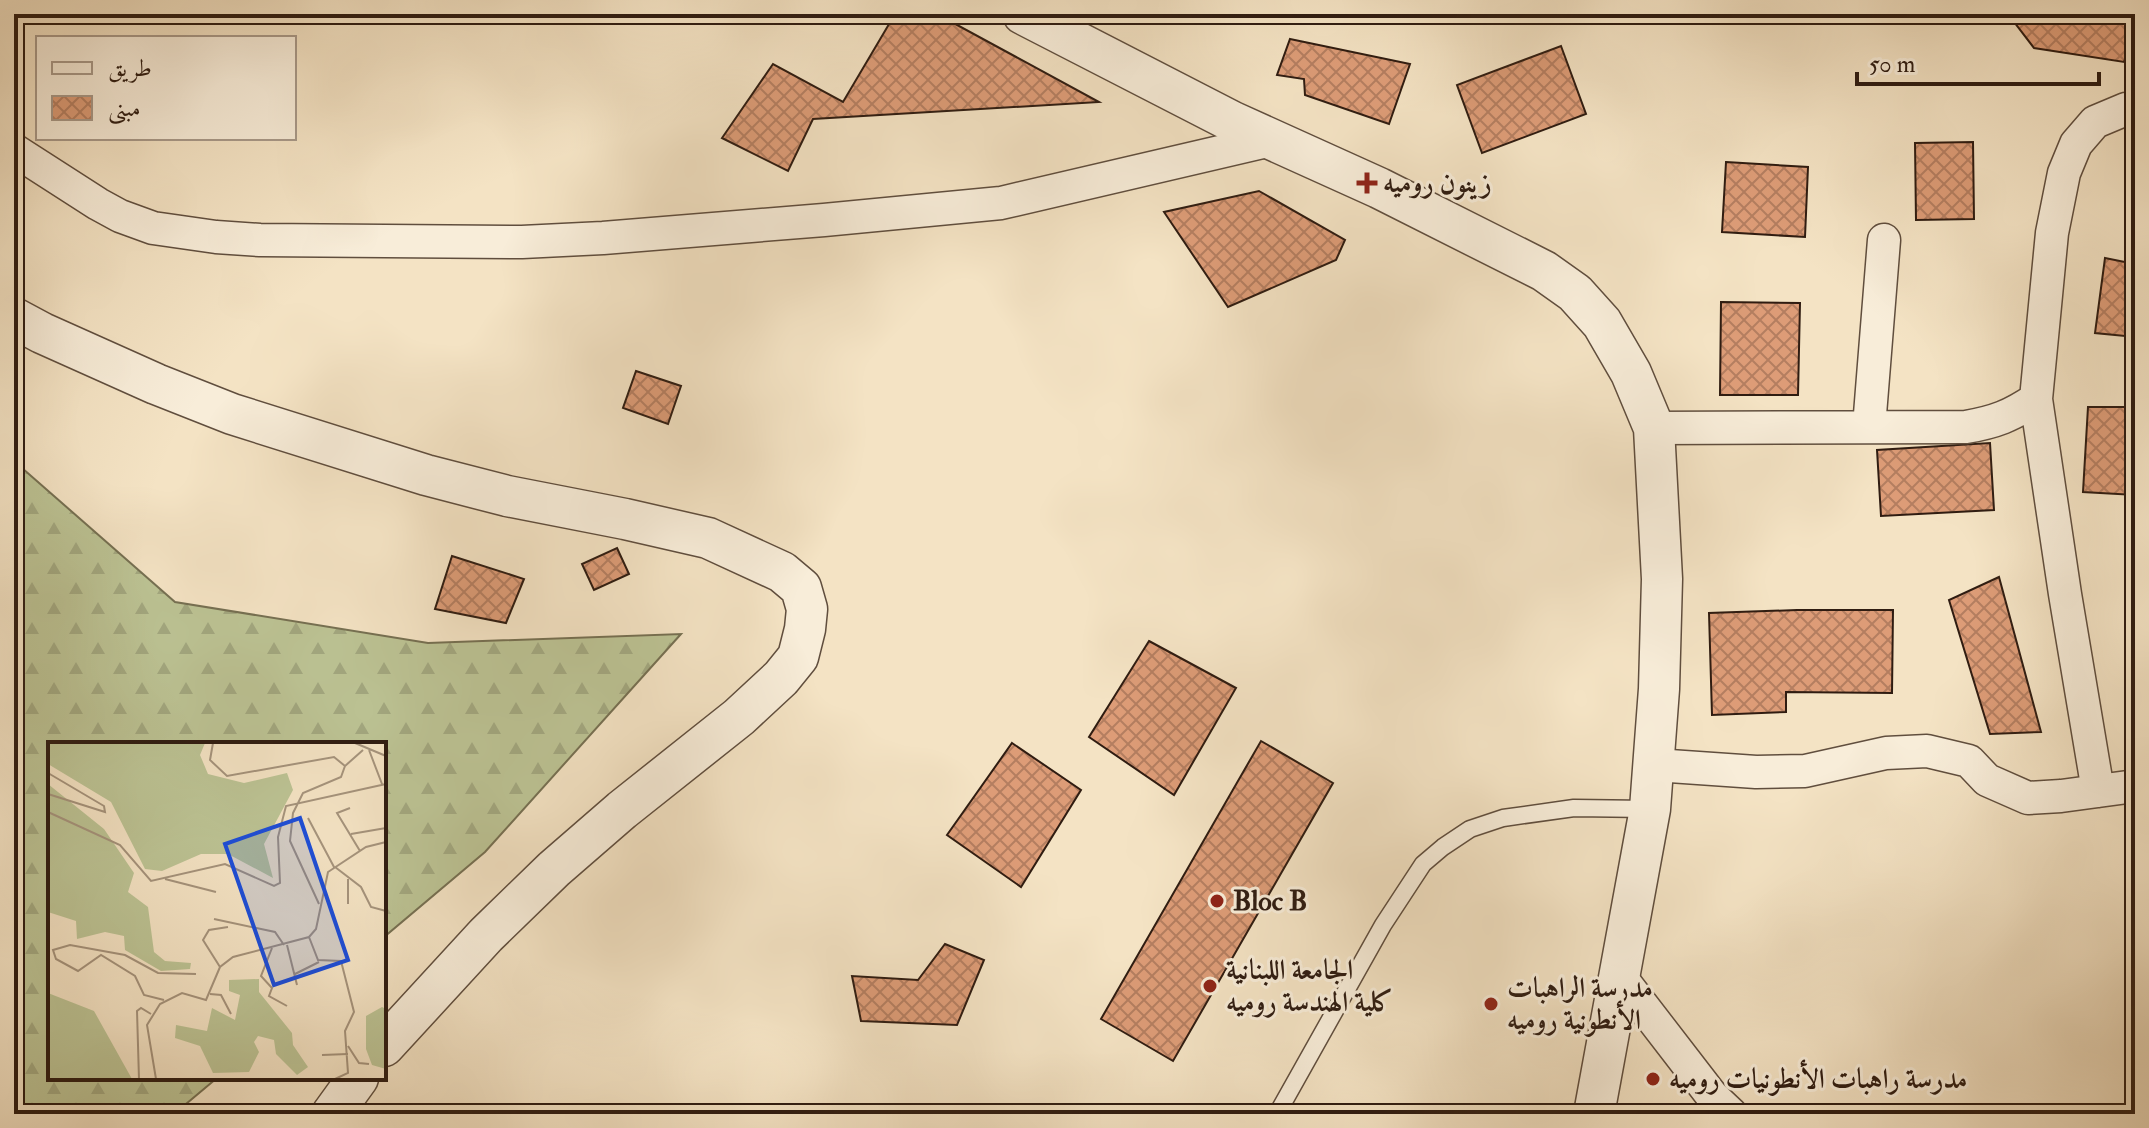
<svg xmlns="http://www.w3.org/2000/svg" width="2149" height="1128" viewBox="0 0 2149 1128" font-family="'IM FELL Double Pica',Amiri,serif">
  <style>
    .forest { fill: url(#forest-firs); stroke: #767052; stroke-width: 2 }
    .building { fill: url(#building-cross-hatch); stroke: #2f1c11; stroke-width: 2 }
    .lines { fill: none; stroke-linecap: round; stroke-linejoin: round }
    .service-casing { stroke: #604e3e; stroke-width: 19 }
    .minor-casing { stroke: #604e3e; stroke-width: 35 }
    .tertiary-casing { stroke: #604e3e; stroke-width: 43 }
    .service { stroke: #f8edd9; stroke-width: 16 }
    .minor { stroke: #f8edd9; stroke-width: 32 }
    .tertiary { stroke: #f8edd9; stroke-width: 40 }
    .poi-dot { fill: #8f2418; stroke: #f8edd9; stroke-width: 3 }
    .labels { text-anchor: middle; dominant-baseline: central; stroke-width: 6; stroke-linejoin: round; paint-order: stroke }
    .poi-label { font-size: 28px; font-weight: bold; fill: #2f1c11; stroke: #f8edd9; text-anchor: start }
    .inset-road { fill: none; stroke: #a5937c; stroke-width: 2 }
    .view { fill: #1d4ed8; fill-opacity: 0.15; stroke: #1d4ed8; stroke-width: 4 }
    .inset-edge { fill: none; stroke: #2f1c11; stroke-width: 4 }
  </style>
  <defs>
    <pattern id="forest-firs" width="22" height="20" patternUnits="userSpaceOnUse" patternTransform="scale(2)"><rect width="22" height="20" fill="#bcc394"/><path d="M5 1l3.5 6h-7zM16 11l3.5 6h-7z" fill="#a2a77f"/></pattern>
    <pattern id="building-cross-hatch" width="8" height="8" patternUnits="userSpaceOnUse" patternTransform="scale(2)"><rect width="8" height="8" fill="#dd9c77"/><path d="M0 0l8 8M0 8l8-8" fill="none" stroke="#b47e60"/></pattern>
  </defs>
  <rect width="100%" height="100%" fill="#f4e3c4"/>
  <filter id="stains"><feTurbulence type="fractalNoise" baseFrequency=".0025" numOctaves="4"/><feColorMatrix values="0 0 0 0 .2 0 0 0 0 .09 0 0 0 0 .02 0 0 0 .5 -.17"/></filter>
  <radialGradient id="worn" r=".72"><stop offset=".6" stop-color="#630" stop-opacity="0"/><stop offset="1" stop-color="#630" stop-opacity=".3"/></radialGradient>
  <path class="forest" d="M14,461L175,602L428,643L681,634L485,852L384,937V744H50V1078H217L174,1114H14Z"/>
  <path class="building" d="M895,14H937L1099,102L813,119L788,171L722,138L773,64L843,102Z
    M2008,14H2135V30L2124,62L2034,48Z
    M1290,39L1410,64L1389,124L1305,95L1304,79L1277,75Z
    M1561,46L1586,114L1482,153L1457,85Z
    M1973,142L1974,219L1916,220L1915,143Z
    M1726,162L1808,167L1805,237L1722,232Z
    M1259,191L1345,240L1336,260L1228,307L1164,212Z
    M2105,258L2135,264V337L2095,333Z
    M1721,302L1800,303L1798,395H1720Z
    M636,371L681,386L668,424L623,408Z
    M2088,407H2135V495L2083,492Z
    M1990,443L1994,510L1881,516L1877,450Z
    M617,548L629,574L594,590L582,564Z
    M452,556L524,579L506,623L435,609Z
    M1999,577L2041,732L1990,734L1949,600Z
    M1797,610H1893L1892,693L1786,692V712L1712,715L1709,613Z
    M1149,641L1236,688L1174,795L1089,737Z
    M1261,741L1333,783L1173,1061L1101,1019Z
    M1012,743L1081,790L1021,887L947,835Z
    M945,944L984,960L957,1025L861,1021L852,976L918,980Z"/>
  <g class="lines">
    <defs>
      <path id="service" d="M1277,1114L1383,925L1423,864L1443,847L1470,829L1503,818L1574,808L1649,809"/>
      <path id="minor" d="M14,150L98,204L120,216L153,228L216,237L260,240L522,242L603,238L824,220L1001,203L1271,140
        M2036,399L2065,594L2098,791
        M1869,427L1884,240
        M1654,428L1966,427C1995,422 2011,416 2036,399L2052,233L2064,173L2076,144L2095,122L2126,109L2135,110
        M1655,765L1756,772L1805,771L1886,753L1927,751L1969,761L1987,780L2028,798L2061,796L2135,786
        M1618,974L1712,1096L1731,1114"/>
      <path id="tertiary" d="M1023,14L1233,122L1379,188L1544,271L1575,293L1602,323L1631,373L1654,428L1662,579L1659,689L1650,809L1594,1114
        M14,318L42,333L156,384L232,414L426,475L507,496L625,519L708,538L782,572L801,588L807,609L805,629L798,657L781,678L739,717L622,810L554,869L486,935L384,1046
        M332,1114L358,1078"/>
    </defs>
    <use href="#service" class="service-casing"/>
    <use href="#minor" class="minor-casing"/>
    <use href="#tertiary" class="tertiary-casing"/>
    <use href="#service" class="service"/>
    <use href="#minor" class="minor"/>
    <use href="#tertiary" class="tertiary"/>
  </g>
  <g class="poi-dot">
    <path d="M1363 171h8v8h8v8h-8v8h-8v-8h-8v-8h8z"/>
    <circle cx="1217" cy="901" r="8"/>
    <circle cx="1210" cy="986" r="8"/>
    <circle cx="1491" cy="1004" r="8"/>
    <circle cx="1653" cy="1079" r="8"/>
  </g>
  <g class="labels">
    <g class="poi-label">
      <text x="1383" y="183">زينون روميه</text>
      <text x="1233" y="901">Bloc B</text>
      <text x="1226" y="970">الجامعة اللبنانية<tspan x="1226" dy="32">كلية الهندسة روميه</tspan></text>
      <text x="1507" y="988">مدرسة الراهبات<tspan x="1507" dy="32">الأنطونية روميه</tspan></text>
      <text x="1669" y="1079">مدرسة راهبات الأنطونيات روميه</text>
    </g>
  </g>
  <g transform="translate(48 742)">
    <rect width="338" height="338" fill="#f4e3c4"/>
    <path d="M0,1H157L152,13L160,32L196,41L239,31L245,48L216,102L225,136L180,112H153L114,129L97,127L63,60L0,22ZM0,42L56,87L86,131L80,150L100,165L106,210L117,219L143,221L142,227L113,229L77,208L76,194L57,190L29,197L28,179L0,170ZM211,237V250L244,291L245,303L260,325L249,333L228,312L226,298L210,294L206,300L211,310L201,330L165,331L152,304L127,296L128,283L159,289L164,266L187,278L192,253L181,249V238ZM0,251L46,269L84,337H0ZM334,265L338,267V327L324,323L318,307V274Z" fill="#bcc394"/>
    <path class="inset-road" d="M165,1L162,18L179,34L286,15L297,24M307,1L338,14M321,8L334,42M0,31L56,64L57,70L0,52M302,66L289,71L312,109M0,70L72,103L103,139L177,122L226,144L232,141L230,95L238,64L338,42M260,76L286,125M303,92L338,86M287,125L313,145L323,165L338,169M117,137L168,150M300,137V162M271,162L242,99L245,71L255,51L293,35L297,24L315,8M166,177L227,190L236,203M261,195L270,218L293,219L306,270L297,289L300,331L287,337M239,203L249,243M224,206L213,234L224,246L221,254L239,264M172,225L155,198L161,188L180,185M247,232L271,220M162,252L173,253L183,272M116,258L96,253L87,234L53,213L30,229L8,217L5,208L22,203L77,213L110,231L148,232M300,304L311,321L321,322M274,313L300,312M91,337L89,269L93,266L103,272M108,337L99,283L112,262L134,251L158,258L172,225L185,215L261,195L268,187L280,130L318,105L338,100"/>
    <path class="view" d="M252,76L300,218L226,243L177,102Z"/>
    <rect width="338" height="338" class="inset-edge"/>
  </g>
  <rect width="2149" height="1128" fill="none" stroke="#f4e3c4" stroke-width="48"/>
  <rect x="16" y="16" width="2117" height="1096" fill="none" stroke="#2f1c11" stroke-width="4"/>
  <rect x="24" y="24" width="2101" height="1080" fill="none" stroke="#2f1c11" stroke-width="2"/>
  <rect x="36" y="36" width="260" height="104" fill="#f8edd9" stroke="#a89989" stroke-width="2"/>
  <rect x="52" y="62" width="40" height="12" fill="#f8edd9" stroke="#a89989" stroke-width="2"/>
  <text x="108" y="76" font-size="24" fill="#2f1c11">طريق</text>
  <rect x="52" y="96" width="40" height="24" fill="url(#building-cross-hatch)" stroke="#a89989" stroke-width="2"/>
  <text x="108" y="116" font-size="24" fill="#2f1c11">مبنى</text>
  <path d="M1857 72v12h242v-12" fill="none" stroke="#2f1c11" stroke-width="4"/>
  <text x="1869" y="72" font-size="24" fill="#2f1c11" stroke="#f8edd9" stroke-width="6" paint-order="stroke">50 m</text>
  <rect width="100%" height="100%" filter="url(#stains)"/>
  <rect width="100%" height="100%" fill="url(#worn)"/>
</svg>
